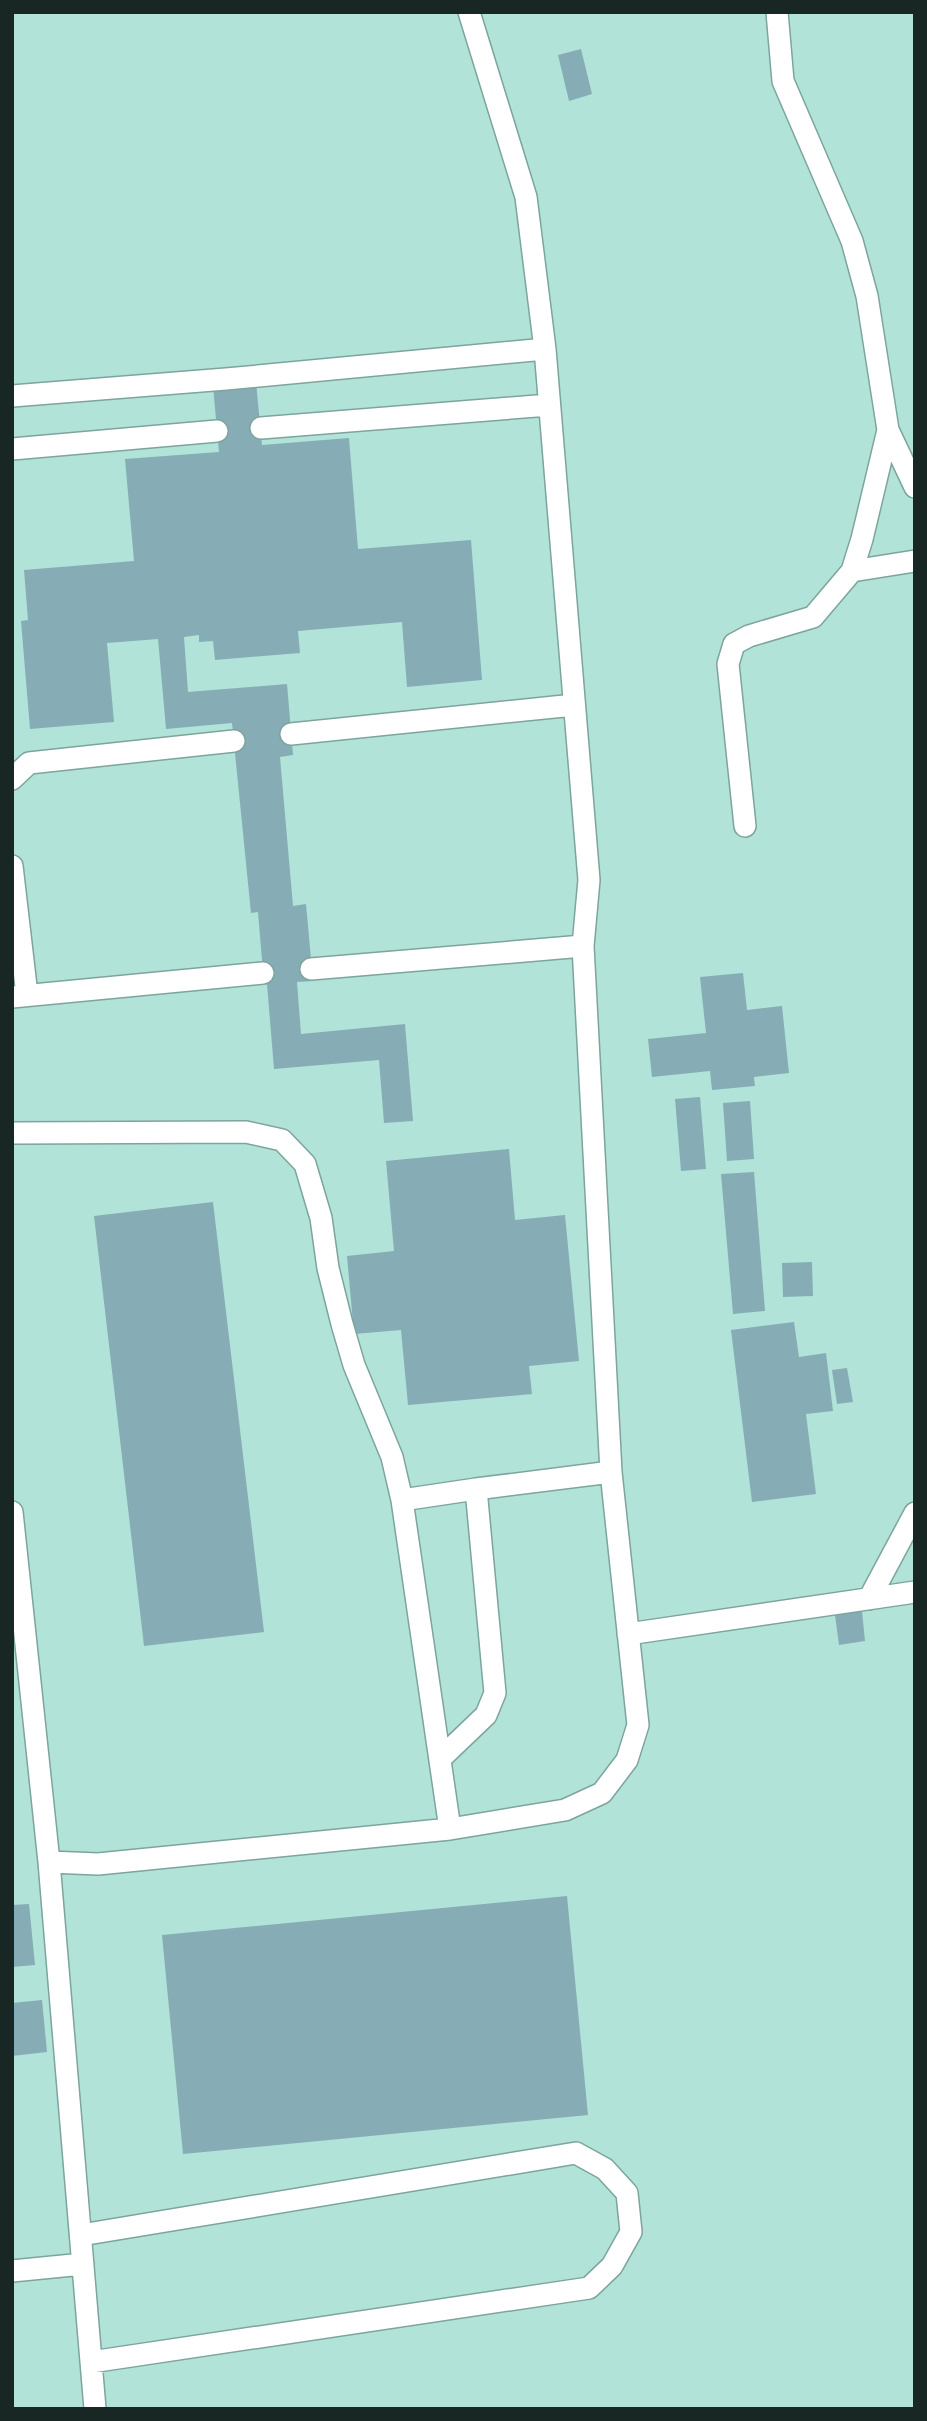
<svg xmlns="http://www.w3.org/2000/svg" width="927" height="2421" viewBox="0 0 927 2421" font-family="Ubuntu,sans-serif">
  <style>
    .built { fill: #b1e3d9 }
    .building { fill: #86adb5 }
    .lines { fill: none; stroke-linecap: round; stroke-linejoin: round }
    .service-casing { stroke: #7da49d; stroke-width: 24 }
    .service { stroke: #fff; stroke-width: 21 }
  </style>
  <rect width="100%" height="100%" fill="#c4ede5"/>
  <path class="built" d="M12,12H915V2409H12Z"/>
  <path class="building" d="M581,49L592,94L569,101L558,55Z
    M256,382L262,445L349,438L358,549L471,540L482,680L407,687L402,622L298,631L300,653L215,660L213,641L199,642V635L184,637L188,692L287,684L293,755L280,757L293,906L306,904L313,981L297,982L301,1034L405,1024L413,1121L384,1123L379,1060L274,1069L267,984H264L258,912L251,913L232,723L166,729L158,639L107,643L114,722L30,729L21,621L28,620L24,570L134,561L125,459L219,452L213,386Z
    M743,973L747,1010L782,1006L789,1073L754,1077L755,1086L712,1090L710,1071L652,1077L648,1039L706,1033L700,977Z
    M700,1097L706,1169L681,1171L675,1099Z
    M750,1101L754,1159L727,1161L723,1103Z
    M509,1149L515,1220L565,1215L579,1361L529,1366L532,1394L408,1405L401,1330L354,1334L347,1256L394,1251L386,1161Z
    M754,1172L765,1311L733,1314L721,1174Z
    M213,1202L264,1632L144,1646L94,1216Z
    M812,1262L813,1296L783,1297L782,1263Z
    M794,1322L799,1357L826,1353L833,1411L806,1414L816,1494L752,1502L731,1330Z
    M847,1368L853,1402L837,1404L832,1370Z
    M862,1611L865,1641L839,1645L835,1615Z
    M567,1896L588,2115L183,2154L162,1935Z
    M29,1904L35,1965L12,1967V1905Z
    M42,2000L47,2052L12,2056V2003Z"/>
  <g class="lines">
    <defs>
      <path id="service" d="M777,12L783,81L852,241L867,296L888,430L915,487
        M12,396L226,379L545,349
        M261,428L549,405
        M888,430L862,539L852,571L915,561
        M12,449L217,431
        M291,734L574,705
        M12,779L29,763L234,741
        M745,826L728,664L734,644L749,636L813,617L852,571
        M12,866L27,995
        M311,969L583,946
        M12,997L263,973
        M12,1133L246,1132L282,1140L305,1164L321,1218L328,1268L342,1324L354,1365L392,1457L402,1500L450,1829
        M402,1500L476,1489
        M12,1512L49,1862L95,2409
        M869,1599L915,1513
        M628,1634L915,1592
        M440,1759L486,1715L495,1693L476,1489L611,1472
        M49,1862L98,1864L450,1829L565,1810L602,1793L627,1760L638,1725L611,1472L583,946L589,880L545,349L526,197L469,12
        M81,2235L576,2153L605,2169L627,2193L631,2232L612,2266L589,2288L91,2362
        M12,2271L83,2264"/>
    </defs>
    <use href="#service" class="service-casing"/>
    <use href="#service" class="service"/>
  </g>
  <rect width="927" height="2421" fill="none" stroke="#182724" stroke-width="28"/>
</svg>
